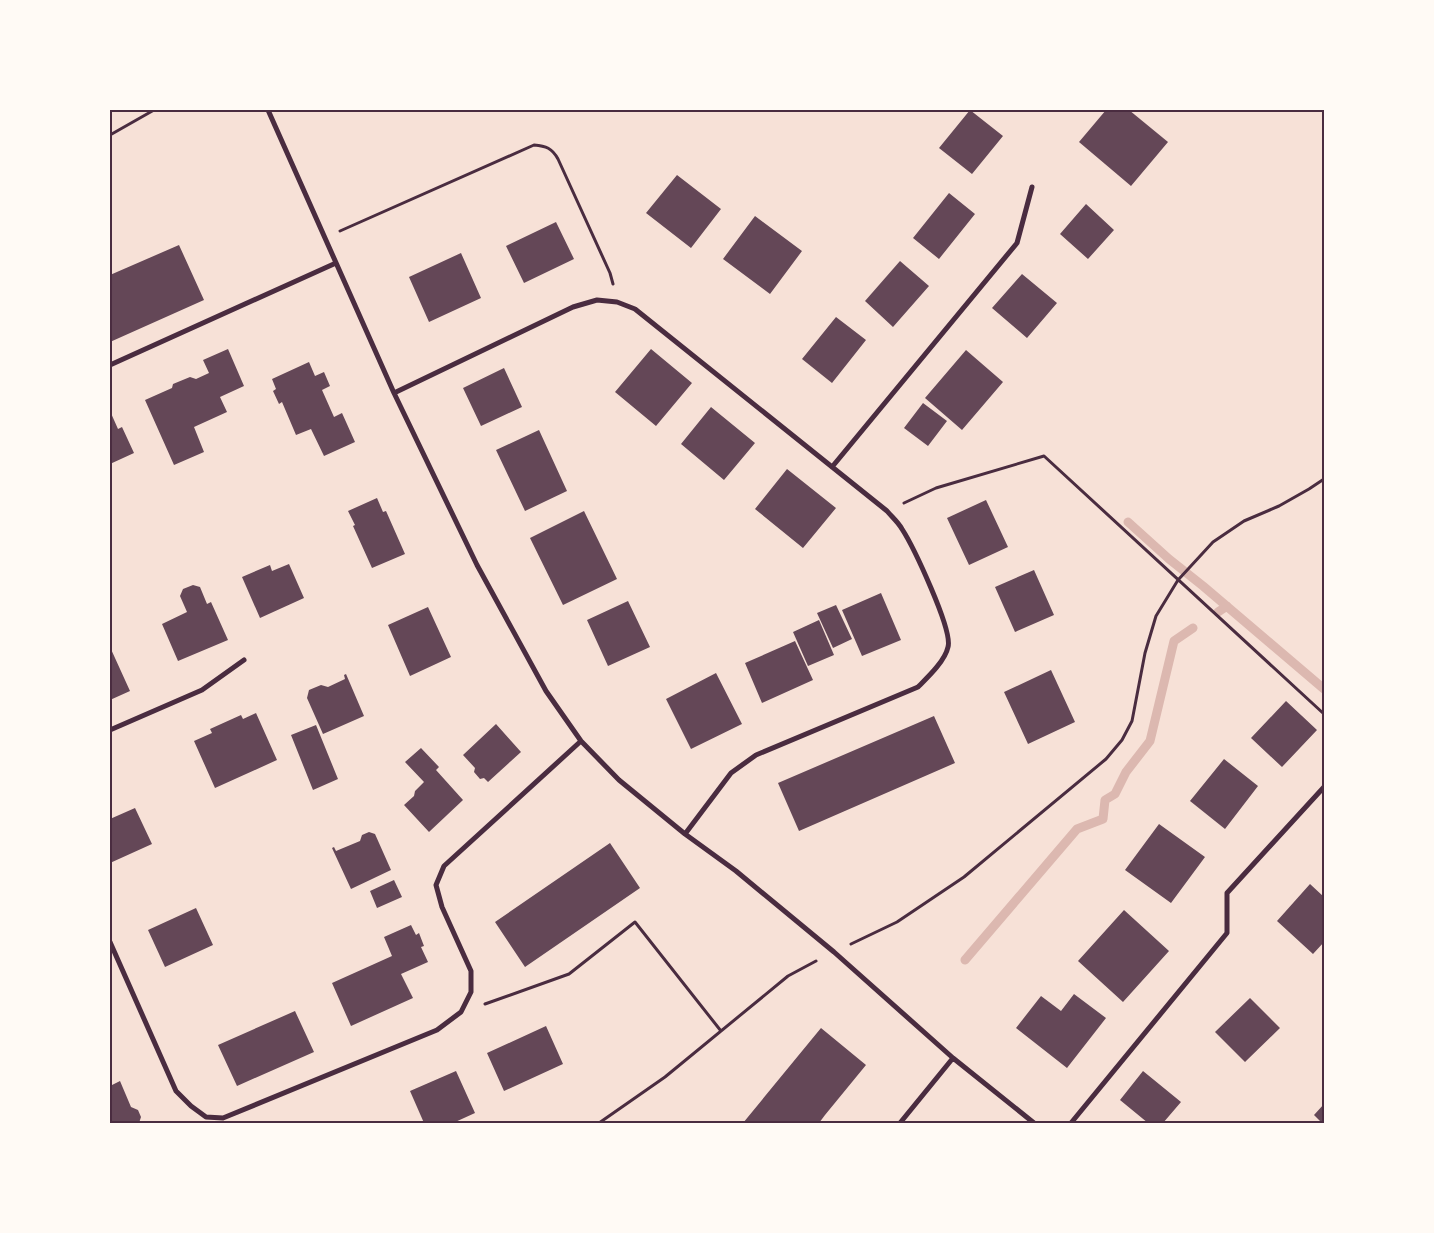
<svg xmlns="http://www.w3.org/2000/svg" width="1434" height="1233" viewBox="0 0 1434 1233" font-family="'Zilla Slab',serif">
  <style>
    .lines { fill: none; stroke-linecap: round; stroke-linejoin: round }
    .stream { stroke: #dcb8b0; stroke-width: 9 }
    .building { fill: #644757 }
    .path { stroke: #4a2c40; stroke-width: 3 }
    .minor { stroke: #4a2c40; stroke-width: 5 }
    .neatline { fill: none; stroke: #4a2c40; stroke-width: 2 }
  </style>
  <rect width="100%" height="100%" fill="#f7e1d7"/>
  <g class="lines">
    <path class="stream" d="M1128,522L1169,559L1203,586L1324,689
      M1218,612L1227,606
      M965,960L1077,829L1103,819L1105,800L1115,794L1126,772L1150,741L1174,641L1193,628"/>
  </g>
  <path class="building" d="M970,110L1003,136L972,174L939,148Z
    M1106,110H1129L1168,142L1131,186L1079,142Z
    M677,175L721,209L691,248L646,213Z
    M949,193L975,214L939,259L913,238Z
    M1086,204L1114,230L1088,259L1060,234Z
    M755,216L802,251L770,294L723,259Z
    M556,222L574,259L524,283L506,246Z
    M179,245L204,300L110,342V275Z
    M461,253L481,298L429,322L409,277Z
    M900,261L929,286L893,327L865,301Z
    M1022,274L1057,303L1027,338L992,308Z
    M836,317L866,340L832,383L802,359Z
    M228,349L244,386L220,397L227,412L194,427L204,452L174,465L145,400L172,388L173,384L190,377L196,379L209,373L203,360Z
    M651,349L692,383L656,426L615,392Z
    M966,350L1003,382L962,430L925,398Z
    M309,362L315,376L324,372L330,386L322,390L334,417L342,413L355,442L324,456L311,429L296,435L282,402L279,404L273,391L276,389L272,379Z
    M504,368L522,407L481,426L463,388Z
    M923,403L947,421L928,446L904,428Z
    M711,407L755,443L724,480L681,444Z
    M110,411L118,429L122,427L134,453L110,464Z
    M539,430L567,491L525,511L496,450Z
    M787,469L836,508L803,548L755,509Z
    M377,498L383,512L386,511L405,554L372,568L353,526L355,525L348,511Z
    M986,500L1008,547L969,565L947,518Z
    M584,511L617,579L563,605L530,538Z
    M289,564L304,598L260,618L242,577L270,565L272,571Z
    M1034,570L1054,615L1015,632L995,587Z
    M193,585L200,587L207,604L211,602L228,640L178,661L162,624L187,612L180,596L183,589Z
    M881,593L901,640L862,656L842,610Z
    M628,601L650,647L608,666L587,620Z
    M836,605L852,639L833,648L817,613Z
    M428,607L451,657L410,676L388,625Z
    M819,620L834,655L808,666L793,632Z
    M795,641L813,680L762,703L745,663Z
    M110,647L130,691L110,700Z
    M1051,670L1075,722L1028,744L1004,692Z
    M716,673L742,724L691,749L666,699Z
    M346,674L364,716L323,734L307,698L309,690L321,685L328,687L345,679L344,675Z
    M1286,701L1317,730L1282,767L1251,738Z
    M256,713L277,760L215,788L194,741L212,733L210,729L241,715L243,719Z
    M934,716L955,763L799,831L778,783Z
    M496,724L521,752L488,782L484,778L480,779L474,772L475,768L463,755Z
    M316,725L338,779L313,790L291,735Z
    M421,748L439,767L436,770L463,800L429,832L404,805L414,796L415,791L424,782L405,762Z
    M1224,759L1258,786L1225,829L1190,801Z
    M135,808L152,844L110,863V819Z
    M1159,824L1205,857L1171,903L1125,870Z
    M369,832L375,834L391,870L351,889L332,848L334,847L336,851L360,841L362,835Z
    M610,843L640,888L525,967L495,922Z
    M394,880L402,897L377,908L370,891Z
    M1310,884L1324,897V942L1313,954L1277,921Z
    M196,908L213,945L165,967L148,930Z
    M1124,910L1169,951L1123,1002L1078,961Z
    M411,925L416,935L419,933L424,946L421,947L428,962L401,974L413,998L351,1026L332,983L392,956L384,937Z
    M1074,994L1106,1018L1067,1068L1016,1028L1041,996L1061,1011Z
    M1250,998L1280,1028L1245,1062L1215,1032Z
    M295,1011L314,1052L237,1086L218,1045Z
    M546,1026L563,1064L504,1091L487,1053Z
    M821,1028L866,1065L825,1115L819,1123H743Z
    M456,1071L475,1113L453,1123H424L410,1091Z
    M1143,1071L1181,1102L1163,1123H1148L1120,1100Z
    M120,1081L131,1107L138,1110L141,1117L139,1123H110V1086Z
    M1324,1104V1123H1322L1314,1115Z"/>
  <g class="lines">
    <path class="path" d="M110,135L154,110
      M340,231L534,145C546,146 552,148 558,159L610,273L613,284
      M904,503L936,488L1044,456L1324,714
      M851,944L897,922L964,877L1106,759L1122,740L1132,721L1145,653L1156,616L1178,580L1213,542L1244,521L1279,506L1309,489L1324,479
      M485,1004L569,974L635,922L721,1031
      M599,1123L665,1077L788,976L816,961"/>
    <path class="minor" d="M268,110L394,393L477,565L546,691L581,741L619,780L685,834L736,871L834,952L953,1058L1034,1123
      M110,365L336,263
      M394,393L573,307L597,300L617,302L635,309L887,511C892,517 898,522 902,529C913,546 953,630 948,647C945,661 928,677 918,687L756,755L731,773L685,834
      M832,467L1017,243L1032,187
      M110,730L202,690L244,660
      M110,942L176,1091L191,1106L206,1117L223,1118L437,1030L461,1012L471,992V971L442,907L436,885L444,866L581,741
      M900,1123L953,1058
      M1071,1123L1227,933V893L1324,787"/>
  </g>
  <rect width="1434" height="1233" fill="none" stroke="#fffaf5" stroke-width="222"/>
  <rect x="111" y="111" width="1212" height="1011" class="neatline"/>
</svg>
